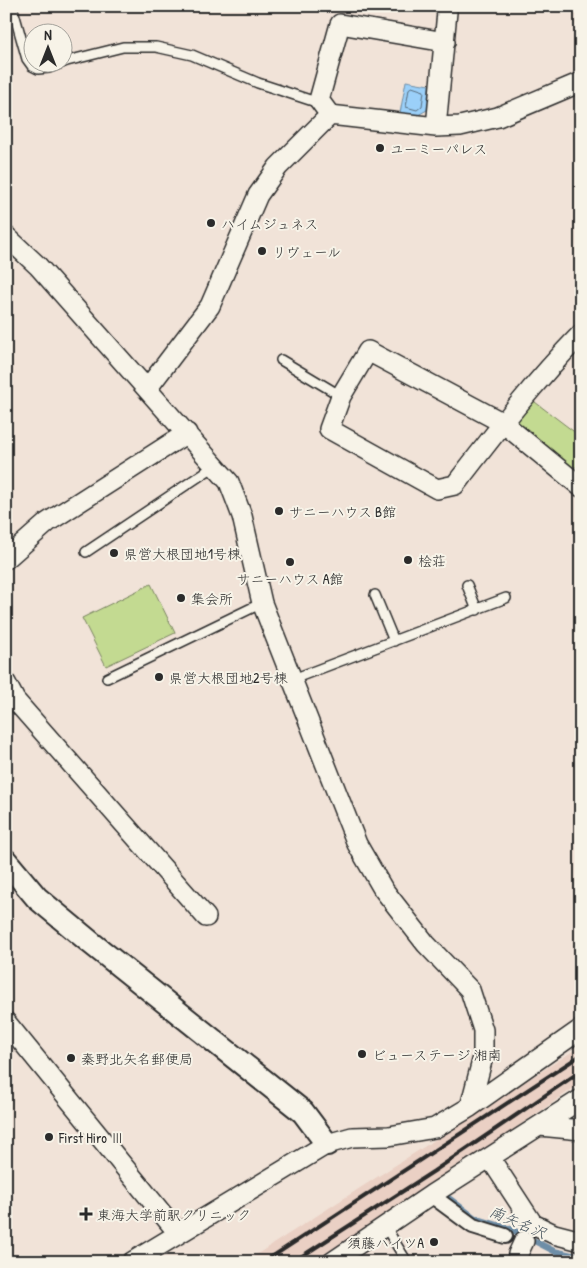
<svg xmlns="http://www.w3.org/2000/svg" width="587" height="1268" viewBox="0 0 587 1268" font-family="'Patrick Hand','Klee One',sans-serif">
  <style>
    .built { fill: #ead0c4 }
    .green { fill: #c3da91; stroke: #77825e }
    .water { fill: #9bd0f9; stroke: #6e8ea7 }
    .lines { fill: none; stroke-linecap: round; stroke-linejoin: round }
    .shore { stroke: #586d7d; stroke-width: 1 }
    .stream { stroke: #6e8ea7; stroke-width: 6 }
    .service-casing { stroke: #2b2b2b; stroke-width: 12 }
    .pedestrian-casing { stroke: #2b2b2b; stroke-width: 18 }
    .minor-casing { stroke: #2b2b2b; stroke-width: 22 }
    .tertiary-casing { stroke: #2b2b2b; stroke-width: 26 }
    .service { stroke: #f7f3e8; stroke-width: 9 }
    .pedestrian { stroke: #f7f3e8; stroke-width: 14 }
    .minor { stroke: #f7f3e8; stroke-width: 19 }
    .tertiary { stroke: #f7f3e8; stroke-width: 22 }
    .rail { stroke: #2b2b2b; stroke-width: 4 }
    .poi-dot { fill: #2b2b2b; stroke: #f7f3e8; stroke-width: 2 }
    .labels { text-anchor: middle; dominant-baseline: central; stroke-width: 4; stroke-linejoin: round; paint-order: stroke }
    .poi-label { font-size: 14px; fill: #2b2b2b; stroke: #f7f3e8; text-anchor: start }
    .water-label { font-size: 15px; font-style: italic; fill: #47545e; stroke: #f7f3e8 }
  </style>
  <rect width="100%" height="100%" fill="#f1e3d8"/>
  <filter id="ink" filterUnits="userSpaceOnUse"><feTurbulence type="fractalNoise" baseFrequency=".02" numOctaves="2"/><feDisplacementMap in="SourceGraphic" scale="10" xChannelSelector="R" yChannelSelector="G"/><feConvolveMatrix kernelMatrix="1 2 1 2 8 2 1 2 1" color-interpolation-filters="sRGB"/></filter>
  <g filter="url(#ink)">
    <path class="built" d="M581,1046V1083L501,1138L313,1262H245Z"/>
    <path class="green" d="M531,399L581,437V463L577,467H568L518,426V415Z
      M151,584L175,633L106,666L82,618Z"/>
    <path class="water" d="M406,81L429,85L427,110L418,115L400,113Z"/>
    <g class="lines">
      <path class="shore" d="M412,87L424,91L422,106L417,110L406,107L409,89Z"/>
      <path class="stream" d="M450,1199L475,1218L511,1229L554,1251L581,1257"/>
      <defs>
        <path id="service" d="M12,6L27,59L32,66L38,69L49,68L67,61L123,47H156L192,55L258,83L316,102L319,100
          M281,360L341,396
          M86,552L216,465
          M467,585L477,610
          M375,595L394,641
          M107,678L262,603
          M293,679L506,598
          M385,1226L407,1262"/>
        <path id="pedestrian" d="M431,1195L473,1226L505,1236"/>
        <path id="minor" d="M445,42L340,24L319,100L330,115L436,127L460,126L498,117L581,82
          M436,127L447,12L444,6
          M6,236L38,266L229,482L242,516L262,603L357,844L383,889L426,944L470,990L483,1030V1057L470,1107
          M581,334C535,381 495,433 455,485L437,489L329,429L341,396L368,351L503,423L581,487
          M147,389L210,306L258,195L278,167L330,115
          M6,559L48,522L187,433
          M6,683L15,700L206,917
          M6,1022L178,1233
          M540,1126L581,1130
          M490,1158L533,1224L554,1234L581,1241
          M132,1262L327,1144L352,1137L389,1136L435,1128L470,1107L581,1029
          M332,1262L431,1195L581,1099
          M517,1262L518,1254L524,1241"/>
        <path id="tertiary" d="M6,861L37,898L90,942L303,1112L327,1144"/>
      </defs>
      <use href="#service" class="service-casing"/>
      <use href="#pedestrian" class="pedestrian-casing"/>
      <use href="#minor" class="minor-casing"/>
      <use href="#tertiary" class="tertiary-casing"/>
      <use href="#service" class="service"/>
      <use href="#pedestrian" class="pedestrian"/>
      <use href="#minor" class="minor"/>
      <use href="#tertiary" class="tertiary"/>
      <path class="rail" d="M264,1262L581,1055
        M293,1262L434,1171L581,1071"/>
    </g>
  </g>
  <g class="poi-dot">
    <circle cx="380" cy="148" r="5"/>
    <circle cx="211" cy="223" r="5"/>
    <circle cx="262" cy="251" r="5"/>
    <circle cx="279" cy="511" r="5"/>
    <circle cx="114" cy="553" r="5"/>
    <circle cx="408" cy="560" r="5"/>
    <circle cx="290" cy="562" r="5"/>
    <circle cx="181" cy="598" r="5"/>
    <circle cx="159" cy="677" r="5"/>
    <circle cx="362" cy="1054" r="5"/>
    <circle cx="71" cy="1058" r="5"/>
    <circle cx="49" cy="1137" r="5"/>
    <path d="M83.5 1206.5h5v5h5v5h-5v5h-5v-5h-5v-5h5z"/>
    <circle cx="434" cy="1242" r="5"/>
  </g>
  <g class="labels">
    <g class="poi-label">
      <text x="390" y="148">ユーミーパレス</text>
      <text x="221" y="223">ハイムジュネス</text>
      <text x="272" y="251">リヴェール</text>
      <text x="289" y="511">サニーハウス B館</text>
      <text x="124" y="553">県営大根団地1号棟</text>
      <text x="418" y="560">桧荘</text>
      <text x="290" y="578" text-anchor="middle">サニーハウス A館</text>
      <text x="191" y="598">集会所</text>
      <text x="169" y="677">県営大根団地2号棟</text>
      <text x="372" y="1054">ビューステージ 湘南</text>
      <text x="81" y="1058">秦野北矢名郵便局</text>
      <text x="59" y="1137">First Hiro Ⅲ</text>
      <text x="97" y="1214">東海大学前駅クリニック</text>
      <text x="424" y="1242" text-anchor="end">須藤ハイツA</text>
    </g>
    <g class="water-label">
      <text transform="translate(518 1222) rotate(23)">南矢名沢</text>
    </g>
  </g>
  <rect width="587" height="1268" fill="none" stroke="#f7f3e8" stroke-width="25"/>
  <rect x="12" y="12" width="562" height="1243" fill="none" stroke="#2b2b2b" stroke-width="2" filter="url(#ink)"/>
  <g transform="translate(48 48)"><circle r="24" fill="#f7f3e8" stroke="#a5a39c"/>
  <path d="M0-4L9 19L0 12L-9 19Z" fill="#2b2b2b"/>
  <text y="-8" font-size="14" font-weight="bold" text-anchor="middle" fill="#2b2b2b">N</text>
  </g>
</svg>
